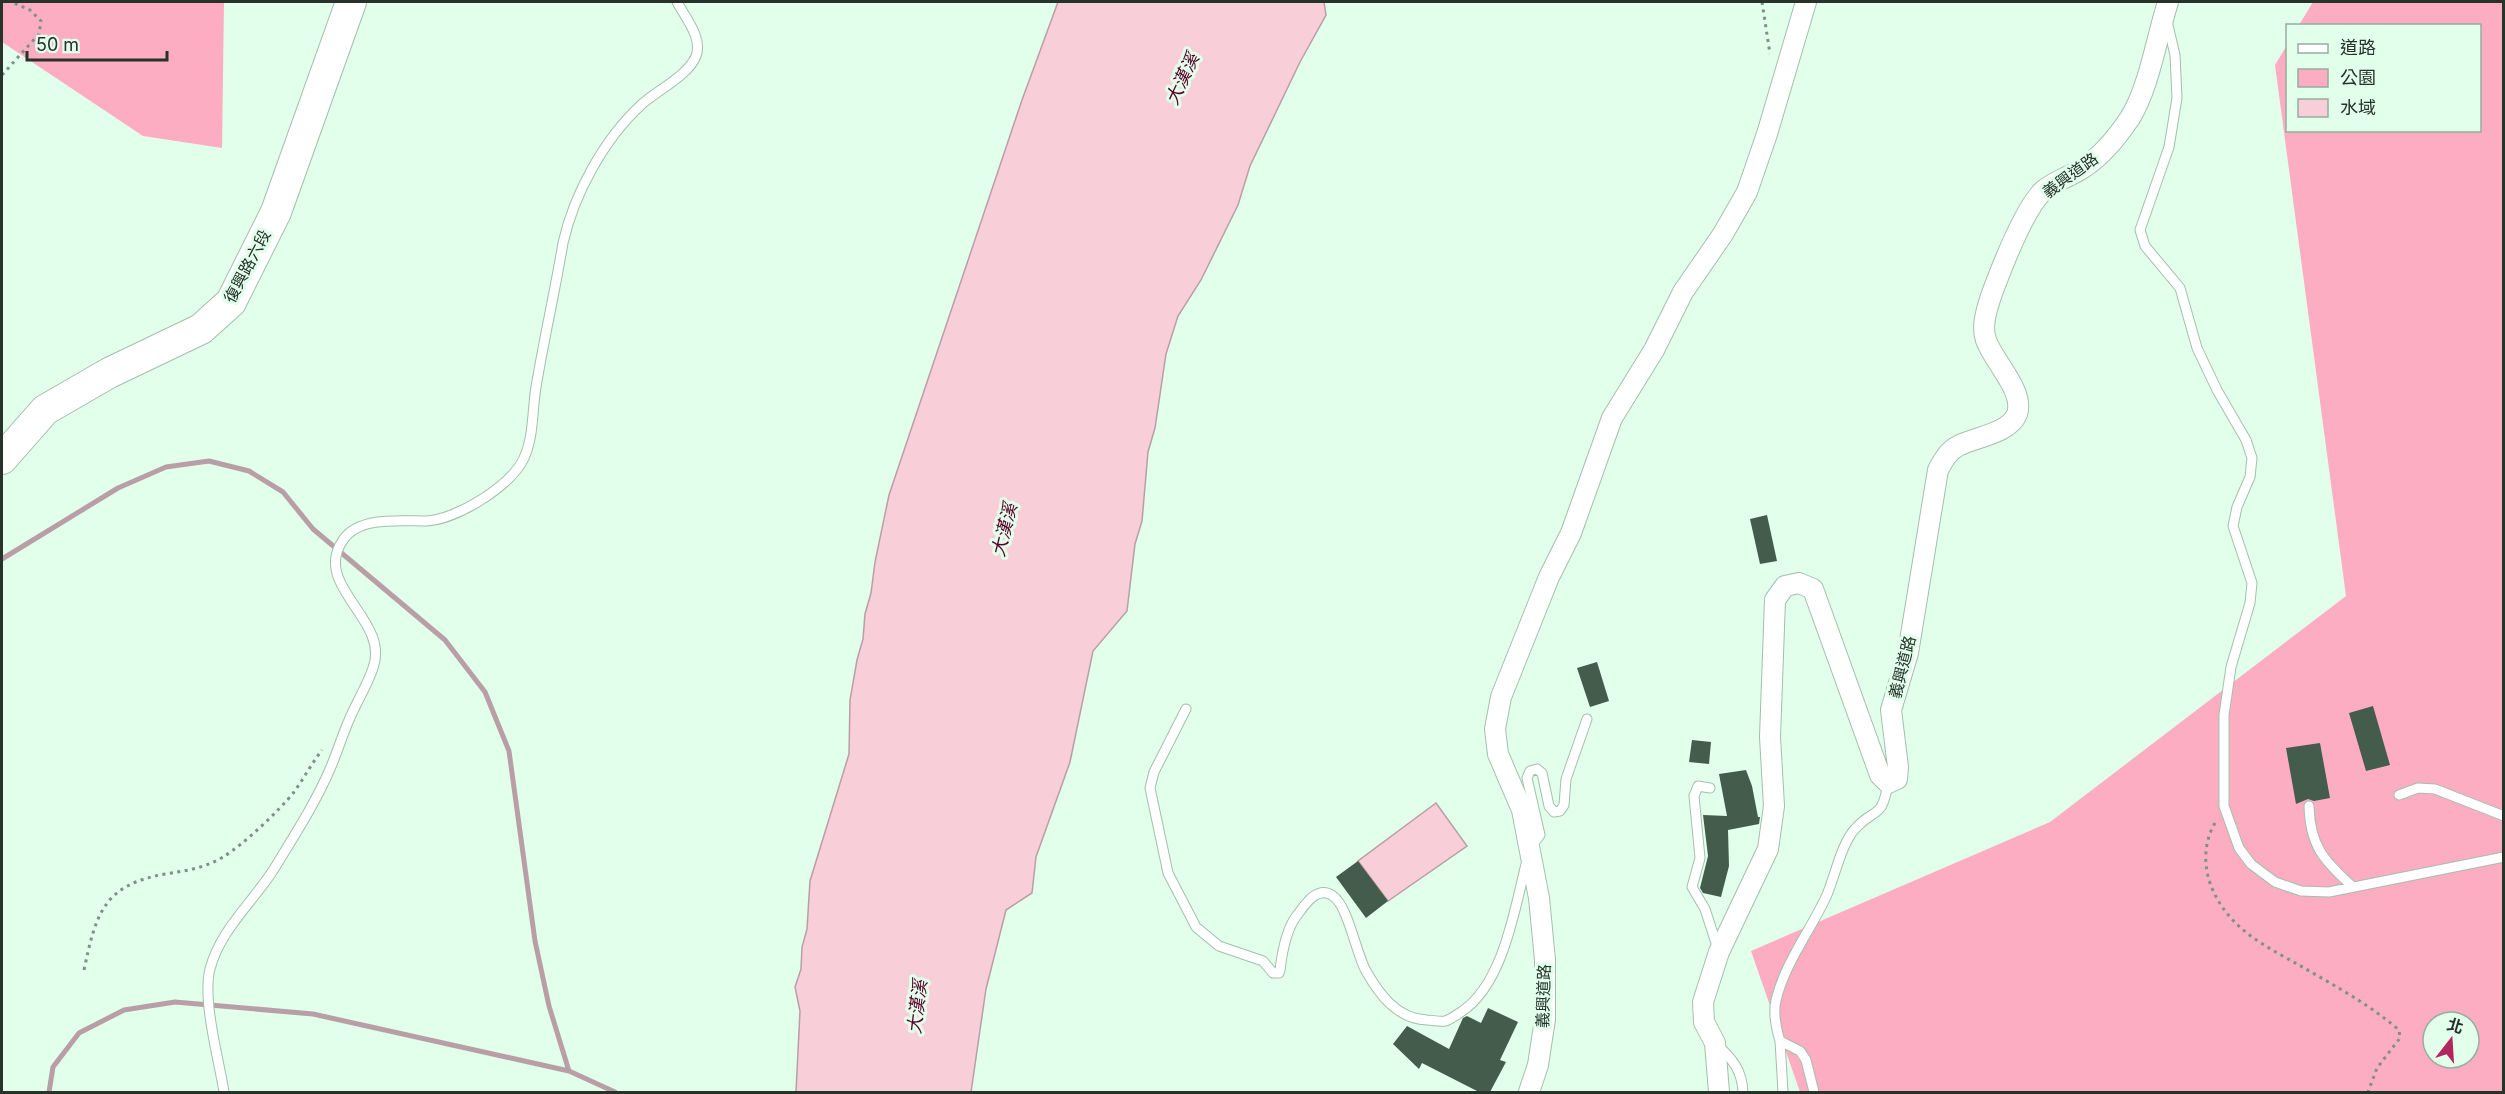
<svg xmlns="http://www.w3.org/2000/svg" width="2505" height="1094" viewBox="0 0 2505 1094" font-family="Inter,'Noto Sans TC',sans-serif">
  <style>
    .green { fill: #fdadc2; fill-rule: evenodd }
    .water { fill: #f8ced9; stroke: #b99fa5; stroke-width: 1.5 }
    .lines { fill: none; stroke-linecap: round; stroke-linejoin: round }
    .stream { stroke: #b99fa5; stroke-width: 5 }
    .building { fill: #435c4c }
    .lane-casing { stroke: #a3bfac; stroke-width: 11 }
    .street-casing { stroke: #a3bfac; stroke-width: 22 }
    .primary-casing { stroke: #a3bfac; stroke-width: 32 }
    .path { stroke: #7d9184; stroke-width: 3; stroke-dasharray: 3 4.5; stroke-linecap: butt }
    .lane { stroke: #fff; stroke-width: 9 }
    .street { stroke: #fff; stroke-width: 20 }
    .primary { stroke: #fff; stroke-width: 30 }
    .labels { text-anchor: middle; dominant-baseline: central; stroke-width: 6; stroke-linejoin: round; paint-order: stroke }
    .street-label { font-size: 16px; fill: #27322b; stroke: #e1ffeb }
    .water-label { font-size: 18px; font-style: italic; fill: #580028; stroke: #e1ffeb }
  </style>
  <rect width="100%" height="100%" fill="#e1ffeb"/>
  <path class="green" d="M2,2H224L222,148L143,136L2,42Z
    M2313,2H2503V1092H1800L1751,951L2050,822L2346,596L2275,65L2287,45L2288,130H2480V26L2299,25ZM2433,1022H2469V1058H2433Z"/>
  <path class="water" d="M1058,2H1324L1326,15L1300,62L1250,166L1238,205L1201,280L1178,316L1166,354L1155,428L1148,452L1142,521L1135,544L1127,611L1093,651L1070,762L1036,857L1032,893L1006,910L986,989L971,1092H796L800,1011L795,987L801,969L802,947L807,929L810,881L849,754L850,700L857,660L863,639L865,614L871,593L875,562L889,495L1022,100Z
    M1436,803L1467,846L1388,901L1358,861Z"/>
  <g class="lines">
    <path class="stream" d="M2,559L118,488L166,467L209,461L249,471L283,492L313,529L445,640L485,692L509,751L535,941L549,1006L569,1071
      M49,1092L53,1067L79,1033L124,1010L175,1002L313,1014L569,1071L615,1092"/>
  </g>
  <path class="building" d="M1767,515L1777,561L1760,564L1750,519Z
    M1597,662L1609,701L1590,707L1577,668Z
    M2373,706L2390,765L2366,771L2349,713Z
    M1692,740L1711,742L1709,764L1689,762Z
    M2320,743L2330,798L2314,801L2308,799L2296,804L2286,748Z
    M1746,770L1752,786L1758,817H1760L1759,824L1728,830L1729,866L1721,897L1703,893L1700,888L1708,856L1703,815L1727,816L1719,774Z
    M1358,861L1388,901L1366,918L1336,877Z
    M1488,1008L1518,1022L1500,1060L1506,1062L1490,1092H1479L1422,1063L1419,1069L1393,1044L1407,1026L1449,1049L1463,1018L1467,1016L1481,1023Z"/>
  <g class="lines">
    <defs>
      <path id="lane" d="M2167,21L2175,55L2177,98L2169,147L2140,230L2145,246L2180,288L2197,348L2217,390L2246,440L2252,458L2250,477L2237,507L2233,526L2252,583L2250,603L2231,667L2224,715V806L2239,848L2251,864L2275,882L2301,891L2329,892L2504,857
        M1186,709L1154,772L1150,788L1168,873L1196,927L1219,946L1263,961L1273,973H1279L1280,970C1282,953 1287,927 1298,914C1306,903 1318,885 1333,896C1348,906 1356,953 1366,971C1379,994 1397,1019 1427,1020C1432,1020 1439,1022 1445,1021C1450,1020 1456,1015 1461,1012C1504,984 1515,907 1527,860
        M1710,788L1698,786L1694,796L1700,858L1692,887L1705,909L1718,949
        M2399,795L2418,788L2435,789L2504,816
        M2309,806C2310,846 2324,861 2353,887
        M1531,847L1540,835L1527,778L1530,771L1537,769L1542,773L1549,806L1554,812L1560,811L1564,805L1566,779L1587,719
        M1780,1041L1783,1092
        M1717,1045C1733,1059 1742,1071 1743,1092
        M224,1092C219,1060 202,1000 210,969C220,930 253,902 274,869C294,836 315,804 330,769C337,753 342,736 349,720C356,703 367,686 373,668C391,620 311,586 343,540C359,516 401,521 426,521C456,520 511,486 524,458C534,436 532,411 536,387C544,339 555,291 563,243C574,194 604,139 641,105C656,91 689,75 696,56C703,38 685,17 677,2
        M1814,1092L1806,1060L1800,1051L1780,1041C1776,1028 1773,1013 1776,1000C1785,963 1810,931 1826,897C1835,877 1841,844 1855,829C1874,807 1882,821 1888,783"/>
      <path id="street" d="M1529,1092L1538,1065L1545,1019V960L1539,898L1522,810L1498,754L1495,729L1501,697L1549,577L1571,533L1612,418L1654,350L1683,292L1723,234L1747,192L1767,134L1806,2
        M1719,1092L1715,1043L1704,1022L1703,1002L1719,952L1768,849L1774,806L1770,737L1775,600L1785,586L1799,583L1813,589L1880,775L1888,783L1897,779L1898,767L1891,710L1908,653L1938,470C1943,461 1948,451 1958,446C1974,437 2009,434 2017,414C2025,391 1993,361 1986,340C1981,326 1987,309 1991,296C2001,269 2024,208 2044,190C2055,181 2071,176 2083,168C2102,156 2118,136 2130,118C2149,88 2157,36 2168,2"/>
      <path id="primary" d="M2,459L45,410L109,373L201,329L231,302L276,212L351,2"/>
    </defs>
    <use href="#lane" class="lane-casing"/>
    <use href="#street" class="street-casing"/>
    <use href="#primary" class="primary-casing"/>
    <path class="path" d="M1762,2L1770,54
      M2,75L39,34L41,21L30,10L11,2
      M2215,823C2198,852 2206,887 2226,912C2244,936 2274,951 2299,965C2333,985 2369,1004 2399,1030L2400,1038L2377,1068L2368,1092
      M84,970C96,914 103,885 165,874C185,871 205,868 223,857C243,845 279,811 294,792C304,778 312,763 322,750"/>
    <use href="#lane" class="lane"/>
    <use href="#street" class="street"/>
    <use href="#primary" class="primary"/>
  </g>
  <g class="labels">
    <g class="street-label">
      <text transform="translate(2070 175) rotate(-36)">義興道路</text>
      <text transform="translate(247 266) rotate(-62)">復興路六段</text>
      <text transform="translate(1902 667) rotate(-76)">義興道路</text>
      <text transform="translate(1543 996) rotate(-88)">義興道路</text>
    </g>
    <g class="water-label">
      <text transform="translate(1182 79) rotate(-65)">大漢溪</text>
      <text transform="translate(1004 530) rotate(-76)">大漢溪</text>
      <text transform="translate(917 1007) rotate(-83)">大漢溪</text>
    </g>
  </g>
  <rect width="2505" height="1094" fill="none" stroke="#27322b" stroke-width="6"/>
  <rect x="2286" y="24" width="195" height="108" fill="#e1ffeb" stroke="#97ad9e" stroke-width="1.5"/>
  <rect x="2298" y="44" width="30" height="9" fill="#ffffff" stroke="#97ad9e" stroke-width="1.5"/>
  <text x="2340" y="54" font-size="18" fill="#27322b">道路</text>
  <rect x="2298" y="69" width="30" height="18" fill="#fdadc2" stroke="#97ad9e" stroke-width="1.5"/>
  <text x="2340" y="84" font-size="18" fill="#27322b">公園</text>
  <rect x="2298" y="99" width="30" height="18" fill="#f8ced9" stroke="#97ad9e" stroke-width="1.5"/>
  <text x="2340" y="114" font-size="18" fill="#27322b">水域</text>
  <g transform="translate(2451 1040) rotate(17)"><circle r="28" fill="#e1ffeb" stroke="#97ad9e" stroke-width="1.5"/>
  <path d="M0-4.5L10 22L0 15L-10 22Z" fill="#b2255f"/>
  <text y="-9" font-size="16" font-weight="bold" text-anchor="middle" fill="#27322b">北</text>
  </g>
  <path d="M27 51v9h140v-9" fill="none" stroke="#27322b" stroke-width="3"/>
  <text x="36" y="51" font-size="18" fill="#27322b" stroke="#e1ffeb" stroke-width="4.5" paint-order="stroke">50 m</text>
</svg>
